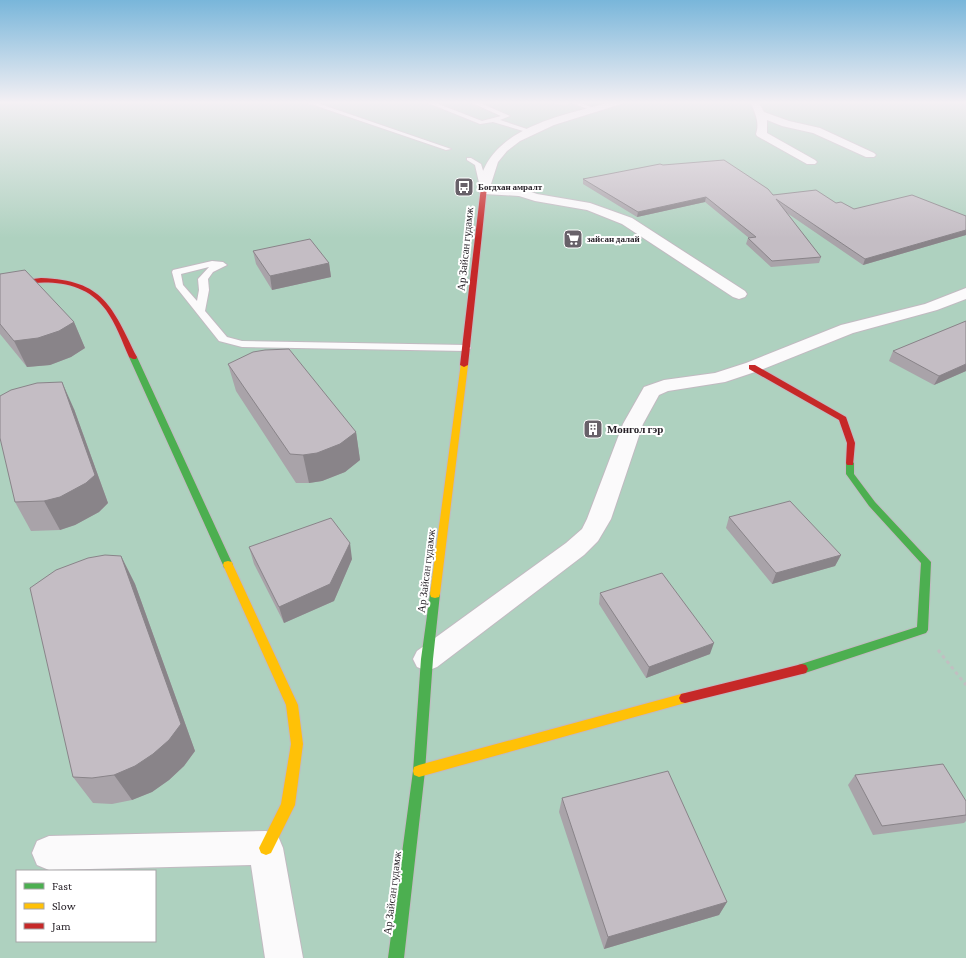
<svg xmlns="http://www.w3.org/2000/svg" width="966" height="958" viewBox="0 0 966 958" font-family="'Crimson Pro',serif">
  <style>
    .green { fill: #aed1bf; fill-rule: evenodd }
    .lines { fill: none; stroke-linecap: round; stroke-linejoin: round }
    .lane-casing { stroke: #c1bac1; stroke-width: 2 }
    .street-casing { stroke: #c1bac1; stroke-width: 2 }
    .fast-casing { stroke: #c1bac1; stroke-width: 2 }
    .slow-casing { stroke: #c1bac1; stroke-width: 2 }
    .jam-casing { stroke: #c1bac1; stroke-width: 2 }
    .path { stroke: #c1bfc1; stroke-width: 3; stroke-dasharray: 3.5 3.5; stroke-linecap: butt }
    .lane { fill: #fbfafb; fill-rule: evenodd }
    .street { fill: #fbfafb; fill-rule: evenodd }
    .fast { fill: #4caf50; fill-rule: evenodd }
    .slow { fill: #ffc107; fill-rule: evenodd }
    .jam { fill: #c62828; fill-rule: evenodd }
    .wall { fill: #a9a3a9 }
    .shaded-wall { fill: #898489 }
    .building { fill: #c4bdc4; stroke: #898489 }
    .labels { text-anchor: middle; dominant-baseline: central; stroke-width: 4; stroke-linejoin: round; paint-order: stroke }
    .far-poi-label { font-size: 9px; font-weight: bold; fill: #241e25; stroke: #fff; text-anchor: start }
    .street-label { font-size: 11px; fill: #241e25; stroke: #fff }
    .poi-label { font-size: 11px; font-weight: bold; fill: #241e25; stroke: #fff; text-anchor: start }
  </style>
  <rect width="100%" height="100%" fill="#e6dde6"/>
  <path class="green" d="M0,103H966V958H0ZM17,871H155V941H17Z"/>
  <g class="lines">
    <defs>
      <path id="lane" d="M308,103H317L451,149L446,150Z
        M428,103H436L482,121L501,116L472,103H480L510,116L500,120L533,131L530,133L493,122L480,124Z
        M554,103H568L566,105Z
        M572,103H581L599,110L596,112Z
        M467,158H471L481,164L488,187L487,189H484L480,187L475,165L467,160Z
        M212,261L223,262L227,265L213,272L208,279L209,290L205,311L227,337L242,341L466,345L471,348L466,351L242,347L219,341L176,287L172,272L173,270ZM209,267L198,279L199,290L197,301L183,285L181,274Z"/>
      <path id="street" d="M607,103H624L554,125L520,141L507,151L498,162L490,187L520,188L537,194L590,203L632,218L745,291L747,294L745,297L739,299L733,297L622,224L587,210L535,201L519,196L484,194L480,193L478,190C486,129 557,117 607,103Z
        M751,103H759L764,112L789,121L820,128L874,153L876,155L874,157H866L813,133L782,126L767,120V133L815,160L817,162L815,164H807L757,136L756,134C760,122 755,114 751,103Z
        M966,288V299L937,310L853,333L758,371L725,382L668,391L659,395L643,424L611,519L598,541L584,555L437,667L427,671L417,667L413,659L417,651L566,543L582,529L587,519L623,424L644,387L664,380L715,373L746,363L841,325L925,304Z
        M266,831L278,836L283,848L303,958H265L251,865L49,870L37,865L32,853L37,841L49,836Z"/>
      <path id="fast" d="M130,355H133L137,357L233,565L232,568L228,569L224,568L223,565L129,357Z
        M850,460L854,463V474L875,502L931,562L928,630L926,633L802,674L798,673L796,669L798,665L917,627L921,563L869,506L846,474V463Z
        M435,590L439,591L440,594L433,659L425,771L404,958H388L413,771L421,659L430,594L431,591Z"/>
      <path id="slow" d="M461,363H467L468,365L440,594L439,597L435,598L431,597L430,594Z
        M228,561L232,562L233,565L298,705L303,744L295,805L271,853L266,855L261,853L259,848L281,804L291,744L286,705L223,565L224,562Z
        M685,693L689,694L691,698L689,702L685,703L419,777L414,775L413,771L414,767L419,765Z"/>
      <path id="jam" d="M484,185L487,187L468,365L464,367L460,365L481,187Z
        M41,278C104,280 112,307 137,357L136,359H133L129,357C122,341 116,324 106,310C81,275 37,281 0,287V283Z
        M749,365H755L846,417L855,443L853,465H847L846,463L847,443L839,420L749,369Z
        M802,664L806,665L808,669L806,673L802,674L685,703L681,702L679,698L681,694L685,693Z"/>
    </defs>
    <use href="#lane" class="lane-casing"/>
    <use href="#street" class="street-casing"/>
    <use href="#fast" class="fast-casing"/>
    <use href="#slow" class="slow-casing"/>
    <use href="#jam" class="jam-casing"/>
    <path class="path" d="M938,650L966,685"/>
    <use href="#lane" class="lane"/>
    <use href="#street" class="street"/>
    <use href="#fast" class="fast"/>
    <use href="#slow" class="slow"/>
    <use href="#jam" class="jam"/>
  </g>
  <path class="wall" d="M663,165L773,195L836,203L854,209L966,216V235L863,265L787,213L821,257L819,263L771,267L746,244L748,238H749L705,202L637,217L583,184V179Z
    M253,251L329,263L331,277L272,290L256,264Z
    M0,274L74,322L85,348L71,357L50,365L27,367L0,334Z
    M966,321V371L934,385L889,361L893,351Z
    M228,364L356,432L360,460L345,472L322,481L309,483H296L236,391Z
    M74,409L108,503L99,512L75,525L60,530L31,531L15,502Z
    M729,517L841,555L835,566L772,584L726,528Z
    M249,547L352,559L334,601L284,623L254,564Z
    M121,556L135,584L195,751L184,766L169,780L152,792L132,800L112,804L93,803L73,777Z
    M600,593L710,654L646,678L599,604Z
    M855,775L966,801V821L964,823L873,835L848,785Z
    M562,798L727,902L719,915L604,949L559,812Z"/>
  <path class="shaded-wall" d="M706,197L705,202L637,217L638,212Z
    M966,230V235L863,265L865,259Z
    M329,263L331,277L272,290L270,276Z
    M74,322L85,348L71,357L50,365L27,367L14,341Z
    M966,364V371L934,385L939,376Z
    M62,382L74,409L108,503L99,512L75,525L60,530L44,501Z
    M356,432L360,460L345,472L322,481L309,483L303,455Z
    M350,543L352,559L334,601L284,623L279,607Z
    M841,555L835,566L772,584L776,573Z
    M121,556L135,584L195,751L184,766L169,780L152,792L132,800L114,775Z
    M714,643L710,654L646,678L649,667Z
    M727,902L719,915L604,949L608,937Z"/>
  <path class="building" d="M724,160L768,189L773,195L816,190L836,203L841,202L854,209L912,195L966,216V230L865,259L776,199L821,257L772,261L748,238L756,237L706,197L638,212L583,179L660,164L663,165Z
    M310,239L329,263L270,276L253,251Z
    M25,270L74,322L59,331L38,338L14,341L0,324V274Z
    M966,321V364L939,376L893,351Z
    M289,349L356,432L340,444L317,453L303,455L290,454L228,364L253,352L265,350Z
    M62,382L95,475L86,483L60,497L44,501L15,502L0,438V396L11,390L37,383Z
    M790,501L841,555L776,573L729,517Z
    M331,518L350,543L330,584L279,607L249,547Z
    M105,555L121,556L181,724L169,740L153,754L135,766L114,775L92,778L73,777L30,588L56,570L88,558Z
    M662,573L714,643L649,667L600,593Z
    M943,764L966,801V815L882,826L855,775Z
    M668,771L727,902L608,937L562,798Z"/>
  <linearGradient id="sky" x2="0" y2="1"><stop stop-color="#79b6da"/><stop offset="0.43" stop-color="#f4f0f4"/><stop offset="1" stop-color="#f4f0f4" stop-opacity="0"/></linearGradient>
  <rect width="966" height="238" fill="url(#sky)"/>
  <defs>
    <symbol id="bus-square" viewBox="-11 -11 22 22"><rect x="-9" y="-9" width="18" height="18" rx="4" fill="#686169" stroke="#fff"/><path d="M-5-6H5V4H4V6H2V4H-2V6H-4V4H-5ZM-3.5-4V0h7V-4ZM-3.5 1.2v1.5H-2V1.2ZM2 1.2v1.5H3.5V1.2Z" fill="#fff"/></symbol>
    <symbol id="supermarket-square" viewBox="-11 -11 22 22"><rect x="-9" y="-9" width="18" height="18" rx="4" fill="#686169" stroke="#fff"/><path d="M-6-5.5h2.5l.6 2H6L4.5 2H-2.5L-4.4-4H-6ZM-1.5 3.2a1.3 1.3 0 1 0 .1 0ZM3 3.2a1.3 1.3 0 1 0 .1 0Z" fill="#fff"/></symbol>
    <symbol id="building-square" viewBox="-11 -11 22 22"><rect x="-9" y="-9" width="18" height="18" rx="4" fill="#686169" stroke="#fff"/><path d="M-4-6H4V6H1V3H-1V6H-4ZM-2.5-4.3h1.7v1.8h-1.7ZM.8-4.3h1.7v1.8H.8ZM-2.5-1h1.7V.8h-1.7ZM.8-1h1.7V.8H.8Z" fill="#fff"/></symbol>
  </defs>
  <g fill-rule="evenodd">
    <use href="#bus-square" x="453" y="176" width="22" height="22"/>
    <use href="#supermarket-square" x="562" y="228" width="22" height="22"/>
    <use href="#building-square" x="582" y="418" width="22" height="22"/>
  </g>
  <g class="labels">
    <g class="far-poi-label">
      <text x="478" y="187">Богдхан амралт</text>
      <text x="587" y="239">зайсан далай</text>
    </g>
    <g class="street-label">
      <text transform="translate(465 249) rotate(-84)">Ар Зайсан гудамж</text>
      <text transform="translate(426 571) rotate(-83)">Ар Зайсан гудамж</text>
      <text transform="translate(392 893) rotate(-83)">Ар Зайсан гудамж</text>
    </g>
    <g class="poi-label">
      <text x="607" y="429">Монгол гэр</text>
    </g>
  </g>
  <rect x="16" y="870" width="140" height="72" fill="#ffffff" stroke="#a7a5a8"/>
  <rect x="24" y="883" width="20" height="6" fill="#4caf50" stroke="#a7a5a8"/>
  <text x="52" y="890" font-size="12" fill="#241e25">Fast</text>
  <rect x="24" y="903" width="20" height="6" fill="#ffc107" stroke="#a7a5a8"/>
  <text x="52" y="910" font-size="12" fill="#241e25">Slow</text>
  <rect x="24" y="923" width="20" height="6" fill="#c62828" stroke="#a7a5a8"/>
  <text x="52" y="930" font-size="12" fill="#241e25">Jam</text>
</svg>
